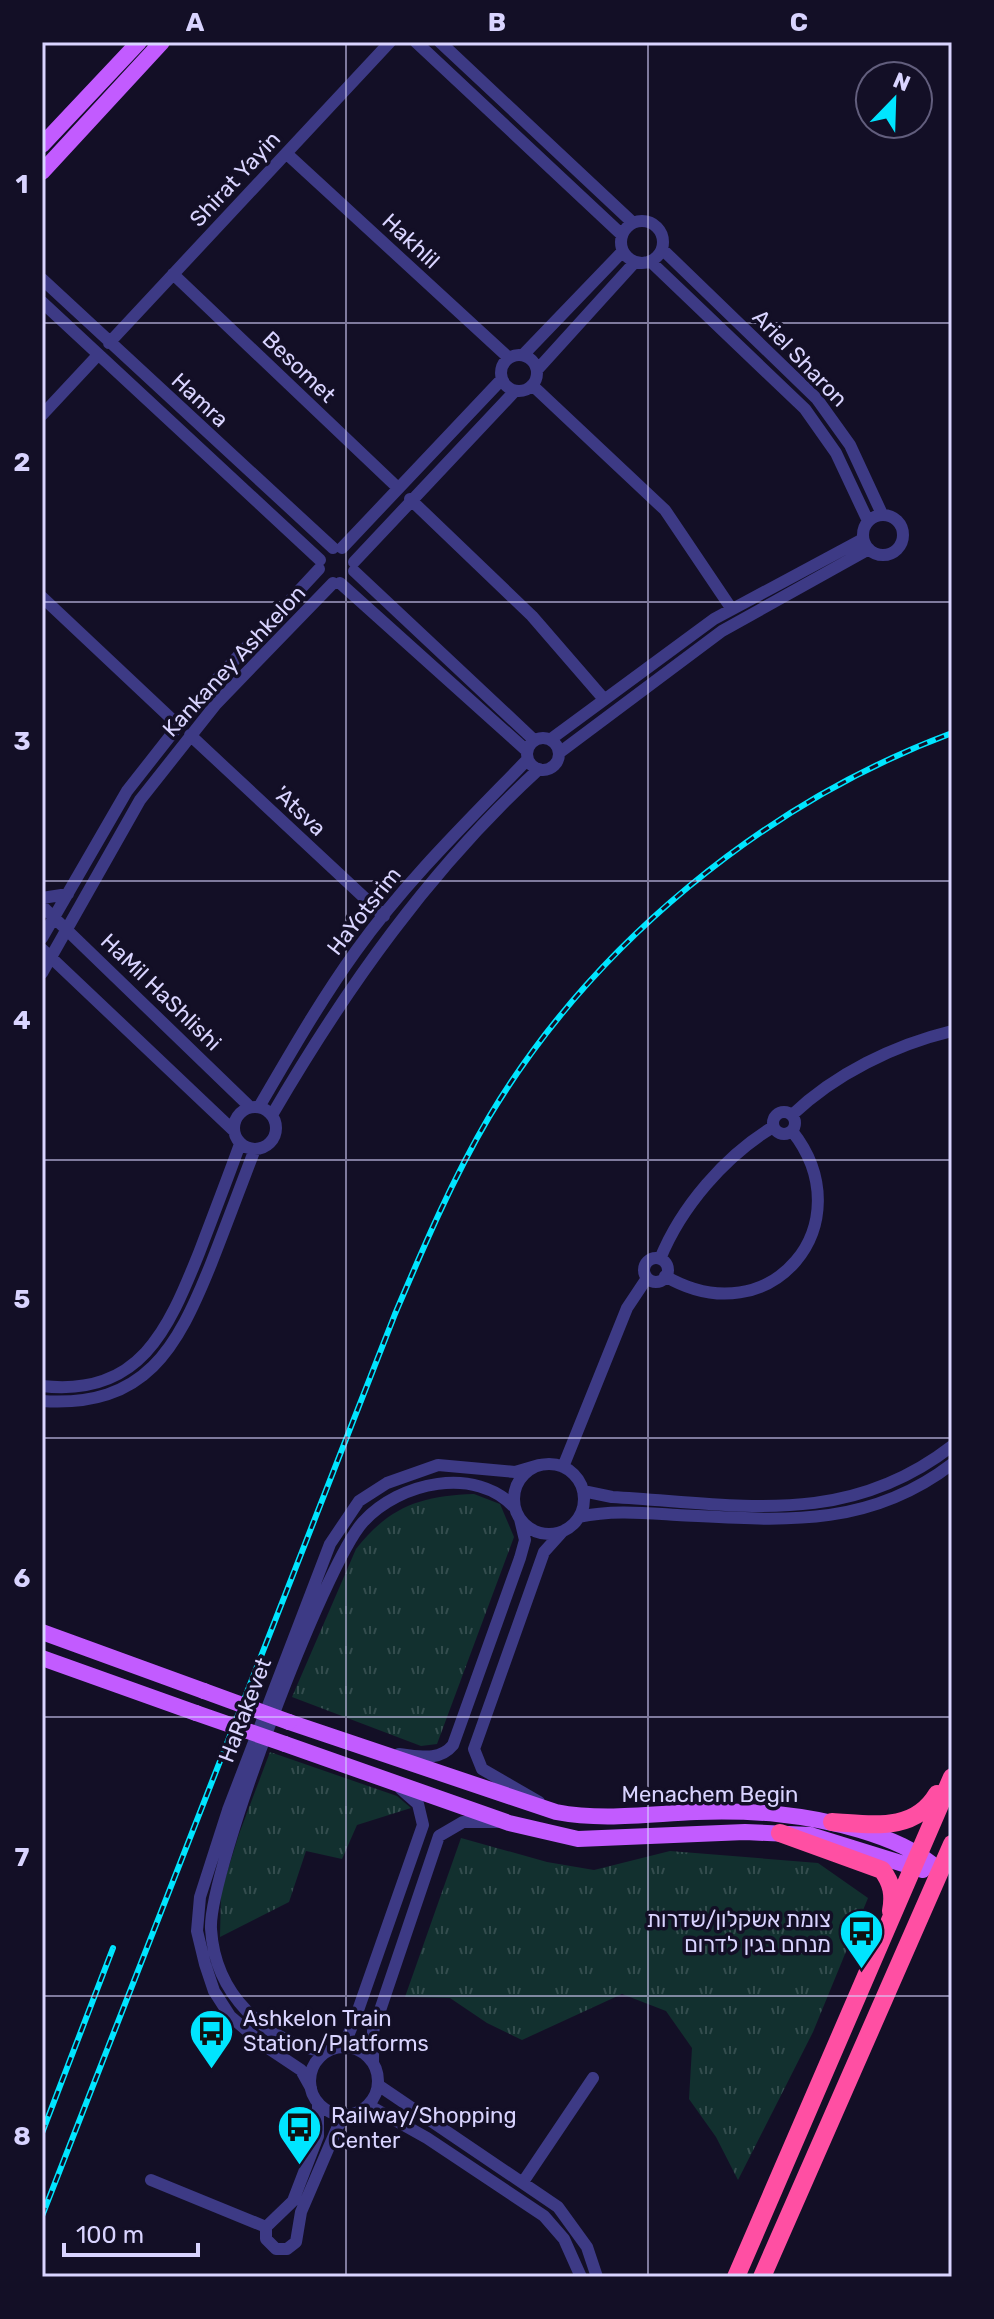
<svg xmlns="http://www.w3.org/2000/svg" width="994" height="2319" viewBox="0 0 994 2319" font-family="Rubik,Heebo,sans-serif">
  <style>
    .grass { fill: url(#grass-tufts) }
    .lines { fill: none; stroke-linecap: round; stroke-linejoin: round }
    .minor { stroke: #3d3a85; stroke-width: 12 }
    .major { stroke: #c25bff; stroke-width: 16 }
    .highway { stroke: #ff4fa3; stroke-width: 18 }
    .rail-casing { stroke: #00e5ff; stroke-width: 6 }
    .rail { stroke: #130f26; stroke-width: 3; stroke-dasharray: 9; stroke-linecap: butt }
    .major-bridge { stroke: #c25bff; stroke-width: 16 }
    .grid { fill: none; stroke: #d9d4ff; stroke-width: 2; stroke-opacity: 0.55 }
    .labels { text-anchor: middle; dominant-baseline: central; stroke-width: 7; stroke-linejoin: round; paint-order: stroke }
    .street-label { font-size: 22px; fill: #d9d4ff; stroke: #130f26 }
    .poi-label { font-size: 22px; fill: #d9d4ff; stroke: #130f26; text-anchor: start }
    .neatline { fill: none; stroke: #d9d4ff; stroke-width: 3 }
    .grid-label { font-size: 26px; text-anchor: middle; font-weight: bold; fill: #d9d4ff }
  </style>
  <defs>
    <pattern id="grass-tufts" width="24" height="20" patternUnits="userSpaceOnUse" patternTransform="scale(2)"><rect width="24" height="20" fill="#12302f"/><path d="M3 7l-1-3M5 7V3M7 7l1-3M15 17l-1-3M17 17v-4M19 17l1-3" fill="none" stroke="#344d4e"/></pattern>
  </defs>
  <rect width="100%" height="100%" fill="#130f26"/>
  <path class="grass" d="M474,1494L500,1504L514,1537L437,1744L421,1746L292,1697L356,1549C390,1506 421,1496 474,1494Z
    M270,1752L397,1796L411,1808L357,1825L342,1859L306,1851L289,1902L220,1937L221,1892L239,1834Z
    M461,1838L547,1862L594,1870L670,1851L818,1863L868,1898L813,2032L738,2180L716,2137L689,2099L692,2048L666,2011L622,1994L522,2040L487,2023L450,1998L405,1997Z"/>
  <g class="lines">
    <path class="minor" d="M416,42L621,234
      M440,42L632,222
      M287,154L509,358
      M621 242a21 21 0 1 1 42 0a21 21 0 1 1-42 0Z
      M662,249L817,399L850,445L882,514
      M650,261L805,409L836,453L868,521
      M173,274L398,488
      M42,279L333,548
      M42,302L320,560
      M109,343L390,42
      M501 373a18 18 0 1 1 36 0a18 18 0 1 1-36 0Z
      M523,355L623,251
      M537,370L635,262
      M532,385L665,510L731,608
      M42,415L98,355
      M410,499L532,616L603,698
      M863 535a20 20 0 1 1 40 0a20 20 0 1 1-40 0Z
      M342,548L502,379
      M354,562L515,391
      M354,571L534,740
      M340,583L527,751
      M42,597L178,725
      M190,735L384,916
      M527 754a16 16 0 1 1 32 0a16 16 0 1 1-32 0Z
      M551,739L714,619L863,539
      M559,753L722,631L869,549
      M42,898L68,894
      M42,906L250,1107
      M42,938L127,791L204,693L319,569
      M42,949L234,1131
      M42,973L140,800L216,704L333,583
      M234 1128a21 21 0 1 1 42 0a21 21 0 1 1-42 0Z
      M259,1107C290,1054 320,1001 356,951C406,881 468,821 527,760
      M773 1123a11 11 0 1 1 22 0a11 11 0 1 1-22 0Z
      M272,1115C346,988 430,869 539,769
      M792,1115C835,1074 894,1045 952,1031
      M644 1270a12 12 0 1 1 24 0a12 12 0 1 1-24 0Z
      M660,1259C681,1207 725,1156 773,1127
      M665,1276C771,1338 865,1223 792,1131
      M42,1386C140,1397 168,1330 199,1253C213,1216 227,1180 240,1144
      M42,1401C146,1408 177,1348 211,1264C226,1226 240,1188 255,1149
      M514 1499a35 35 0 1 1 70 0a35 35 0 1 1-70 0Z
      M563,1467L627,1308L647,1278
      M583,1491L612,1497C738,1504 845,1529 952,1446
      M579,1517C612,1510 643,1513 677,1515C778,1520 866,1530 952,1464
      M399,1754C419,1756 439,1762 453,1745L520,1558L525,1540L520,1519
      M539,1802L482,1769L474,1749L544,1552L562,1532
      M310 2081a34 34 0 1 1 68 0a34 34 0 1 1-68 0Z
      M335,2048L348,2036L356,2016L423,1825L418,1804L401,1789
      M325,2052C264,2041 215,1994 211,1929C208,1873 324,1565 363,1522C399,1482 476,1465 515,1508
      M373,2063V2031L439,1836L463,1822H497
      M378,2085L558,2207L587,2247L597,2277
      M311,2088L301,2070L265,2046L230,2016L214,1991L205,1964L197,1931L200,1897L228,1810L330,1544L359,1501L387,1483L438,1465L515,1472L539,1465
      M318,2103V2136L293,2201L266,2227V2239L276,2249H287L296,2242L301,2212L338,2126L348,2114
      M368,2105L427,2138L544,2216L564,2239L581,2277
      M151,2180L266,2227
      M523,2182L593,2078"/>
    <path class="major" d="M42,145L139,42
      M42,172L162,42
      M42,1632L204,1691
      M42,1658L196,1713
      M289,1722L556,1812C602,1821 649,1814 696,1812C753,1810 805,1814 860,1830C890,1839 917,1850 940,1871
      M285,1744L509,1823L578,1839L745,1832L810,1835L923,1870"/>
    <path class="highway" d="M832,1822C871,1824 914,1833 937,1794
      M780,1833L882,1870C892,1883 894,1895 891,1911
      M736,2277L952,1777
      M762,2277L952,1844"/>
    <defs>
      <path id="rail" d="M42,2133L113,1948
        M42,2216L395,1314C424,1246 452,1180 489,1117C592,945 764,803 952,733"/>
    </defs>
    <use href="#rail" class="rail-casing"/>
    <use href="#rail" class="rail"/>
    <path class="major-bridge" d="M204,1691L289,1722
      M196,1713L285,1744"/>
  </g>
  <path class="grid" d="M346,42V2277M648,42V2277M42,323H952M42,602H952M42,881H952M42,1160H952M42,1438H952M42,1717H952M42,1996H952"/>
  <defs>
    <symbol id="bus-pin" viewBox="-11 -11 22 30"><path d="M0 17L-7.5 6A9.5 9.5 0 1 1 7.5 6Z" fill="#00e5ff" stroke="#130f26"/><path d="M-5-6H5V4H4V6H2V4H-2V6H-4V4H-5ZM-3.5-4V0h7V-4ZM-3.5 1.2v1.5H-2V1.2ZM2 1.2v1.5H3.5V1.2Z" fill="#111"/></symbol>
  </defs>
  <g fill-rule="evenodd">
    <use href="#bus-pin" x="836" y="1906" width="51" height="69"/>
    <use href="#bus-pin" x="186" y="2006" width="51" height="69"/>
    <use href="#bus-pin" x="274" y="2102" width="51" height="69"/>
  </g>
  <g class="labels">
    <g class="street-label">
      <text transform="translate(235 179) rotate(-47)">Shirat Yayin</text>
      <text transform="translate(411 241) rotate(43)">Hakhlil</text>
      <text transform="translate(800 358) rotate(46)">Ariel Sharon</text>
      <text transform="translate(299 367) rotate(44)">Besomet</text>
      <text transform="translate(200 400) rotate(43)">Hamra</text>
      <text transform="translate(234 661) rotate(-47)">Kankaney Ashkelon</text>
      <text transform="translate(300 811) rotate(43)">'Atsva</text>
      <text transform="translate(364 911) rotate(-52)">HaYotsrim</text>
      <text transform="translate(161 992) rotate(44)">HaMil HaShlishi</text>
      <text transform="translate(245 1710) rotate(-69)">HaRakevet</text>
      <text x="710" y="1794">Menachem Begin</text>
    </g>
    <g class="poi-label">
      <text x="831" y="1919" text-anchor="end">צומת אשקלון/שדרות<tspan x="831" dy="25">מנחם בגין לדרום</tspan></text>
      <text x="243" y="2018">Ashkelon Train<tspan x="243" dy="25">Station/Platforms</tspan></text>
      <text x="331" y="2115">Railway/Shopping<tspan x="331" dy="25">Center</tspan></text>
    </g>
  </g>
  <rect width="994" height="2319" fill="none" stroke="#130f26" stroke-width="88"/>
  <g transform="translate(894 100) rotate(23)"><circle r="38" fill="#130f26" stroke="#625e7d" stroke-width="2"/>
  <path d="M0-6L14 30L0 20L-14 30Z" fill="#00e5ff"/>
  <text y="-12" font-size="22" font-weight="bold" text-anchor="middle" fill="#d9d4ff">N</text>
  </g>
  <path d="M64 2243v12h134v-12" fill="none" stroke="#d9d4ff" stroke-width="4"/>
  <text x="76" y="2243" font-size="24" fill="#d9d4ff" stroke="#130f26" stroke-width="6" paint-order="stroke">100 m</text>
  <rect x="44" y="44" width="906" height="2231" class="neatline"/>
  <g class="grid-label">
    <text x="195" y="31">A</text>
    <text x="497" y="31">B</text>
    <text x="799" y="31">C</text>
    <text x="22" y="193">1</text>
    <text x="22" y="471">2</text>
    <text x="22" y="750">3</text>
    <text x="22" y="1029">4</text>
    <text x="22" y="1308">5</text>
    <text x="22" y="1587">6</text>
    <text x="22" y="1866">7</text>
    <text x="22" y="2145">8</text>
  </g>
</svg>
